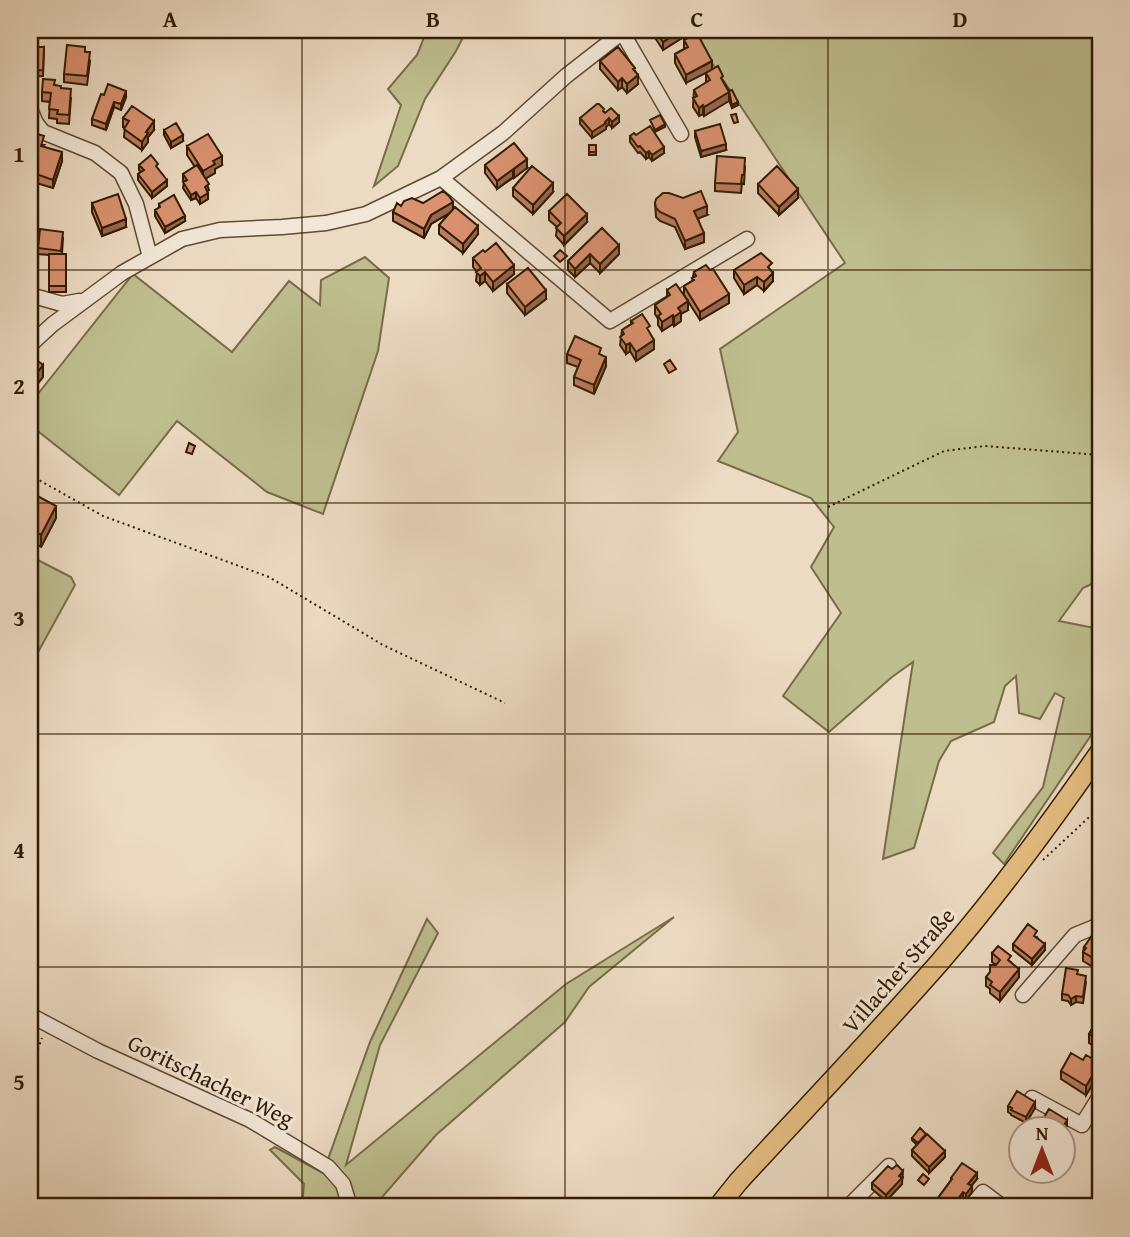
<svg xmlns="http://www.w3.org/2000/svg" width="1130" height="1237" viewBox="0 0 1130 1237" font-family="'Gentium Book Plus',serif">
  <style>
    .green { fill: #bebe8f; stroke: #786c48; stroke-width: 2 }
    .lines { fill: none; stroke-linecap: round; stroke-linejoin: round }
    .minor-casing { stroke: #604b31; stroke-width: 17 }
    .major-casing { stroke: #321b00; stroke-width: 22 }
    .path { stroke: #321b00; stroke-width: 2; stroke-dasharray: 2 3.5; stroke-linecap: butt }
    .minor { stroke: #f3e8d8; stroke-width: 14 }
    .major { stroke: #e6be82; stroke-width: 19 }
    .wall { fill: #bc7e61; stroke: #321b00; stroke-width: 2 }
    .shaded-wall { fill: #99664f; stroke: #321b00; stroke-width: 2 }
    .building { fill: #db9271; stroke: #321b00; stroke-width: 2 }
    .grid { fill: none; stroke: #321b00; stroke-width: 2; stroke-opacity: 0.55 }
    .labels { text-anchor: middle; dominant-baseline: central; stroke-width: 6; stroke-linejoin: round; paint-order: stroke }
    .street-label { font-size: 23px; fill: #321b00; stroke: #f3e8d8 }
    .neatline { fill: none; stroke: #321b00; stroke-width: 2.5 }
    .grid-label { font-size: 23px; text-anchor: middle; font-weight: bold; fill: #321b00 }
  </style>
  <rect width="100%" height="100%" fill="#ecdbc3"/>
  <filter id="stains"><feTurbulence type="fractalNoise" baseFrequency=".00286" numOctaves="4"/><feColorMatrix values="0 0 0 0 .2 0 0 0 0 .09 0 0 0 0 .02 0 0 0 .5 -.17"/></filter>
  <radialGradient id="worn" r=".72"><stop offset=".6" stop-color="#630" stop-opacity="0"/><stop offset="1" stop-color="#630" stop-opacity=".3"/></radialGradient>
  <path class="green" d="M427,30H467L456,51L425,99L398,166L374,186L401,105L388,89L417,55Z
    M690,30H1100V580L1083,588L1059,621L1100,629V722L1004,864L993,853L1043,787L1064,698L1055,693L1040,719L1019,713L1016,676L1005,686L994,722L951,741L939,761L914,848L883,859L913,662L892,677L829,732L783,696L841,613L811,567L834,527L811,498L718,461L738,432L720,349L845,263Z
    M365,257L389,278L378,351L323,514L267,492L177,421L119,495L30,425V404L133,274L232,352L289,281L320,305L321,280Z
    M30,556L71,577L75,585L31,665L30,666Z
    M674,917L589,987L565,1022L436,1135L376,1204V1207H302L304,1184L270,1150L275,1147L323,1173L370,1042L427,919L438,933L380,1045L346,1165L566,984Z"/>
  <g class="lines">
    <defs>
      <path id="minor" d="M622,32L681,134
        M30,109L36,123L43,132L95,153L121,173L136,204L150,257
        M441,178L610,321L747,239
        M30,295L62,304L79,301
        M30,345L53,324L122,273L182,239L220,230L282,227L326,223L366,214L441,178L503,133L566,76L625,30
        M1023,995L1075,935L1097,926H1100
        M30,1015L98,1051L250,1120L328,1167L343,1184L350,1207
        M1032,1098L1082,1125L1100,1096
        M848,1207L889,1166
        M970,1207L983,1192L1003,1207"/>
      <path id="major" d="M718,1207L738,1182C805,1109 874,1037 939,963C997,896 1050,824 1100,752"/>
    </defs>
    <use href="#minor" class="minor-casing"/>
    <use href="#major" class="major-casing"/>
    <path class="path" d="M1100,76L1092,108L1100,138
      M30,475L103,516L269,577L383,645L505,703
      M828,507L944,451L985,446L1100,455
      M1043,860L1100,807
      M30,1070L42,1038"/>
    <use href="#minor" class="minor"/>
    <use href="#major" class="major"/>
  </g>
  <path class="wall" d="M650,30H690V33L663,50Z
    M697,33L686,83L675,63V54L684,49V40Z
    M44,47L43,76L30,77V56H32Z
    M90,61L87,85L64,82V74Z
    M600,61L638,84L627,93L622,87L618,90L600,69Z
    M706,73L723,81L738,105L732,108L729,100L704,116L703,114L699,116L693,107L694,90L706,83Z
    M55,85L61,88L71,98L69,124L57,123V119L49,118L50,102L42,101V92Z
    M104,95L126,97L121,110L114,107L106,130L92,125V119Z
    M604,112L619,122L612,128L609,124L606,127V129L592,138L580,124V118Z
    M123,118L154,130L148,137V142L142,150L124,137L125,127H123Z
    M164,130L183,141L171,148L164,135Z
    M695,131L726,150L701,157L695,137Z
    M636,135L664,153L652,161L649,157L646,159L640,152L638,153L630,142V136Z
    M30,145H44L43,146L62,161L53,188L33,182V173L36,166L30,164Z
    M589,145H596V155H589Z
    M187,146L222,165L215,169V173L205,179L209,190L207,191L208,199L200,204L196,198L191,200L183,188L184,182L183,180V174L195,167L187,155Z
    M139,165L158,169L167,186L152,198L138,180V174L141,172L139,170Z
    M485,165L527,168L497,189L485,173Z
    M745,167L744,184L742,183L741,193L715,191V183Z
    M758,184L798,198L779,215L758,193Z
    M513,188L553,192L533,214L513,196Z
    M92,203L126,227L102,236L92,212Z
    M423,203L453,208L478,234L463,253L439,234V225L450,213L431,224L424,238L393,221V212L401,206Z
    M655,203L707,215L698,218L704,242L685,249L675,227L660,221L656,217Z
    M159,204L185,221L165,233L155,216V210L159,208Z
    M549,211L587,222L564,245L556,236L557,227L549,220Z
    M602,228L619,254L600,273L590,263L575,277L568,270V261Z
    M63,238L62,254H66V292H49V255L38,254V248Z
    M485,252L514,274L493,291L485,281L480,285L476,281L477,272L473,267V258Z
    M30,254L38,263L34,274L30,273Z
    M710,270L729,303L700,320L684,295V286L692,281L694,272Z
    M734,270L772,272L773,281L764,291L757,285L744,294L734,278Z
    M507,284L546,299L525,315L507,293Z
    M667,290L688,310L681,314V321L674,326L673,324L662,331L658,325V319L655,314V305L667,297Z
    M631,321L650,334L654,349L636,361L630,351L626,354L620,345L622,330L631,324Z
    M567,354L601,355L606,366L594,394L574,385V377L578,367L567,363Z
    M30,492L56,518L41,547L30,541Z
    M1100,932V971L1083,961V952L1084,947L1095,935Z
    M1037,937L1045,950L1032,965L1013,950V944Z
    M992,953L1011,962L1019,977L1000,1001L990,993V989L986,986V977L996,965L992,962Z
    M1078,975L1086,982L1083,1003L1076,1002L1071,1005L1068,1001L1062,1000V994Z
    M1100,1016V1050L1089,1043V1034Z
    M1083,1060L1100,1072L1086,1095L1061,1079V1071Z
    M1008,1106L1035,1108L1026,1123L1011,1115V1114L1008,1112Z
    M926,1135L945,1157L929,1173L912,1156V1150L917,1145L912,1140V1138Z
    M1100,1152V1167L1093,1161V1158Z
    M892,1169L903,1177L902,1179V1184L886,1201L872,1189V1183Z
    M951,1178L977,1179L971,1186L972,1192L966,1200L963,1198L956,1207H924L932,1206L951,1180Z"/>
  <path class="shaded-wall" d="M681,30H690V33L663,50V42Z
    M712,61V70L686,83V75Z
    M638,75V84L627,93V84Z
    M622,78V87L618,90V82Z
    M126,91V97L121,110V104Z
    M729,92V101L704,116V107Z
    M114,102V107L106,130V124Z
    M738,102V105L732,108V105Z
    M703,105V114L699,116V108Z
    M619,116V122L612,128V122Z
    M609,118V124L606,127V129L592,138V132Z
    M154,121V130L148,137V142L142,150V142L146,132Z
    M665,124V127L655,132V130Z
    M183,135V141L171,148V142Z
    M726,144V150L701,157V151Z
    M664,147V153L652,161V155Z
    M649,151V157L646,159V153Z
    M62,152V161L53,188V180Z
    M222,156V165L215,169V173L203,180V171L213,161Z
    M527,159V168L514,178V169Z
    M513,168V177L497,189V181Z
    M167,180V186L152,198V192Z
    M553,183V192L533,214V205Z
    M798,189V198L779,215V207Z
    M196,192V198L191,200V195Z
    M208,193V199L200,204V198Z
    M453,202V211L431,224L424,238V229L431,215Z
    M707,206V215L694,220V211Z
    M587,214V222L564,245V236Z
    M185,216V221L165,233V227Z
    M126,219V227L102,236V228Z
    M478,226V234L463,253V244Z
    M704,233V242L685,249V241Z
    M619,245V254L600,273V264Z
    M590,254V263L575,277V269Z
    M38,257V263L34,274V268Z
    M514,265V274L493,291V282Z
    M485,272V281L480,285V276Z
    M773,273V281L764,291V282Z
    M757,277V285L744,294V285Z
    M546,290V299L525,315V307Z
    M729,294V303L700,320V312Z
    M688,301V310L681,314V321L674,326V317L678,308Z
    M673,315V324L662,331V322Z
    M654,340V349L636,361V352Z
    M630,343V351L626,354V345Z
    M606,357V366L594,394V385Z
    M43,365V377L30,394V382Z
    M56,506V518L41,547V535Z
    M1045,944V950L1032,965V959Z
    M1019,969V977L1000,1001V992Z
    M1076,996V1002L1071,1005V999Z
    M1100,1063V1072L1086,1095V1086Z
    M1035,1102V1108L1026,1123V1117Z
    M1067,1120V1126L1063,1132V1129H1062Z
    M945,1151V1157L929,1173V1167Z
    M903,1171L902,1184L886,1201V1195Z
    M977,1173V1179L968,1190V1184Z
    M972,1186V1192L966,1200V1194Z
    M963,1192V1198L956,1207H952Z"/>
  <path class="building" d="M655,30H681L663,42Z
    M697,33L712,61L686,75L675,54L688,47L684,40Z
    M67,45L85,47V52H90L87,76L64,74Z
    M32,47H44L43,70L30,71V56H32Z
    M618,47L635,68L633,69L638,75L627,84L622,78L618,82L600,61Z
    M718,66L723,76L721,78L729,92L704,107L703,105L699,108L693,98L697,96L694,90L710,80L706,73Z
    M43,79L55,80L54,85L61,86V88L71,89L69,115L57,114L58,110L49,109L51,93L42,92Z
    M108,84L126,91L121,104L114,102L106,124L92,119L101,94L104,95Z
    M732,90L738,102L732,105L729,91Z
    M597,104H599L604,109L603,111L605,113L611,108L619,116L612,122L609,118L605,122L606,123L592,132L580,118Z
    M132,106L154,121L146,132L148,133L142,142L124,129L129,121L123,118Z
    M736,114L738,122L734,123L731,115Z
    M660,115L665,124L655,130L650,120Z
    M176,123L183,135L171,142L164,130Z
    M720,124L726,144L701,151L695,131Z
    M650,126L664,147L652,155L649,151L646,153L640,146L638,147L630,136L634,133L636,135Z
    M34,133L44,136L41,146L62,152L53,180L33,173L38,159L30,156V145Z
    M208,134L222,156L213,161L215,164L203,171L187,146Z
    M514,143L527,159L497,181L485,165Z
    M589,145H596V152H589Z
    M151,155L158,164L156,166L167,180L152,192L138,174L144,170L139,165Z
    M717,156L745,158L744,175H742L741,184L715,183Z
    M197,165L209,184L205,187L208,193L200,198L196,192L191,195L183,182L187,180L183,174Z
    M532,166L553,183L533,205L513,188Z
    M777,166L798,189L779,207L758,184Z
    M443,191L449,196L453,202L431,215L424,229L393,212L397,203L401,206L404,201L412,198L423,203Z
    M701,191L707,206L694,211L704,233L685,241L675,219L660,212L656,208L655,203L656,199L663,193H669L683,198Z
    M118,194L126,219L102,228L92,203Z
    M567,194L587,214L564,236L556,228L561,223L549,211Z
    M174,195L185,216L165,227L155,210L160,207L159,204Z
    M455,207L478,226L463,244L439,225Z
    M602,228L619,245L600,264L590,254L575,269L568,261Z
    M40,229L63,232L61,251L38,248Z
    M496,243L514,265L493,282L485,272L480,276L476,272L481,268L473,258L483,250L485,252Z
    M560,250L567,256L560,262L554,256Z
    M761,253L772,263L768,267L773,273L764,282L757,277L744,285L734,270Z
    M30,254L38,257L34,268L30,267Z
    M49,254H66V286H49Z
    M706,265L710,270L713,269L729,294L700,312L684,286L694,280L692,278L696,276L694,272Z
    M528,268L546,290L525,307L507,284Z
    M676,284L688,301L678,308L681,312L674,317L673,315L662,322L658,316L661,314L655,305L670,295L667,290Z
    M642,314L650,326L647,328L654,340L636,352L630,343L626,345L620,337L624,334L622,330L633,323L631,321Z
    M575,336L601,348L599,354L606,357L594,385L574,377L581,360L567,354Z
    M30,355L43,365L30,382Z
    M670,360L676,369L669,373L664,364Z
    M189,443L195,446L192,454L186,452Z
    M30,492L56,506L41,535L30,529Z
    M1028,924L1037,931L1034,936L1045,944L1032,959L1013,944Z
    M1097,930L1100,932V962L1083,952L1086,948L1084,947L1093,934L1095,935Z
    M998,946L1011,956L1008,960L1019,969L1000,992L990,985L992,982L986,977L990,972V965H996L1000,960L992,953Z
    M1066,968L1078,970L1077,974L1086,976L1083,997L1076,996L1071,999L1068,995L1062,994Z
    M1100,1016V1041L1089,1034Z
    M1071,1053L1083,1060L1086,1055L1100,1063L1086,1086L1061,1071Z
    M1017,1091L1035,1102L1026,1117L1011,1110L1012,1108L1008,1106Z
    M1049,1109L1067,1120L1062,1129H1046L1040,1124Z
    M920,1128L926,1134L918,1143L912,1138Z
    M927,1134L945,1151L929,1167L912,1150Z
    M1099,1151L1100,1152V1164L1093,1158Z
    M962,1163L977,1173L968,1184L972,1186L966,1194L963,1192L952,1207H924L928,1203L932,1206L952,1179L951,1178Z
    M897,1165L903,1171L899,1176L902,1178L886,1195L872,1183L888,1166L892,1169Z
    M923,1174L929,1179L924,1185L918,1180Z
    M861,1199L869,1207H848L851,1203L855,1206Z
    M986,1201L996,1207H979L980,1206L982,1207Z"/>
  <path class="grid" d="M302,30V1207M565,30V1207M828,30V1207M30,270H1100M30,503H1100M30,734H1100M30,967H1100"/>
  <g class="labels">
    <g class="street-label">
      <text transform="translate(898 970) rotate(-49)">Villacher Straße</text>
      <text transform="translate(211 1080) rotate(26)">Goritschacher Weg</text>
    </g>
  </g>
  <rect width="1130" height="1237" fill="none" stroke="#ecdbc3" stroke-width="77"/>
  <g transform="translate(1042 1150)"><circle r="33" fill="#f3e8d8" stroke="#a69682" stroke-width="2"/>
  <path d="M0-5L12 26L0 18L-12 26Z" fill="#8f2418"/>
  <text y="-10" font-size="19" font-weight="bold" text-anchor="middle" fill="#321b00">N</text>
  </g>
  <rect x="38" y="38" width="1054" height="1160" class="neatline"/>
  <g class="grid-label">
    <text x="170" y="27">A</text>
    <text x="433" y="27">B</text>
    <text x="697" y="27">C</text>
    <text x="960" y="27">D</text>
    <text x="19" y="162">1</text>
    <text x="19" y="394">2</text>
    <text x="19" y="626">3</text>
    <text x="19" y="858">4</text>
    <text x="19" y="1090">5</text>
  </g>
  <rect width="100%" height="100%" filter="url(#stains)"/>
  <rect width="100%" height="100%" fill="url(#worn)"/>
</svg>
